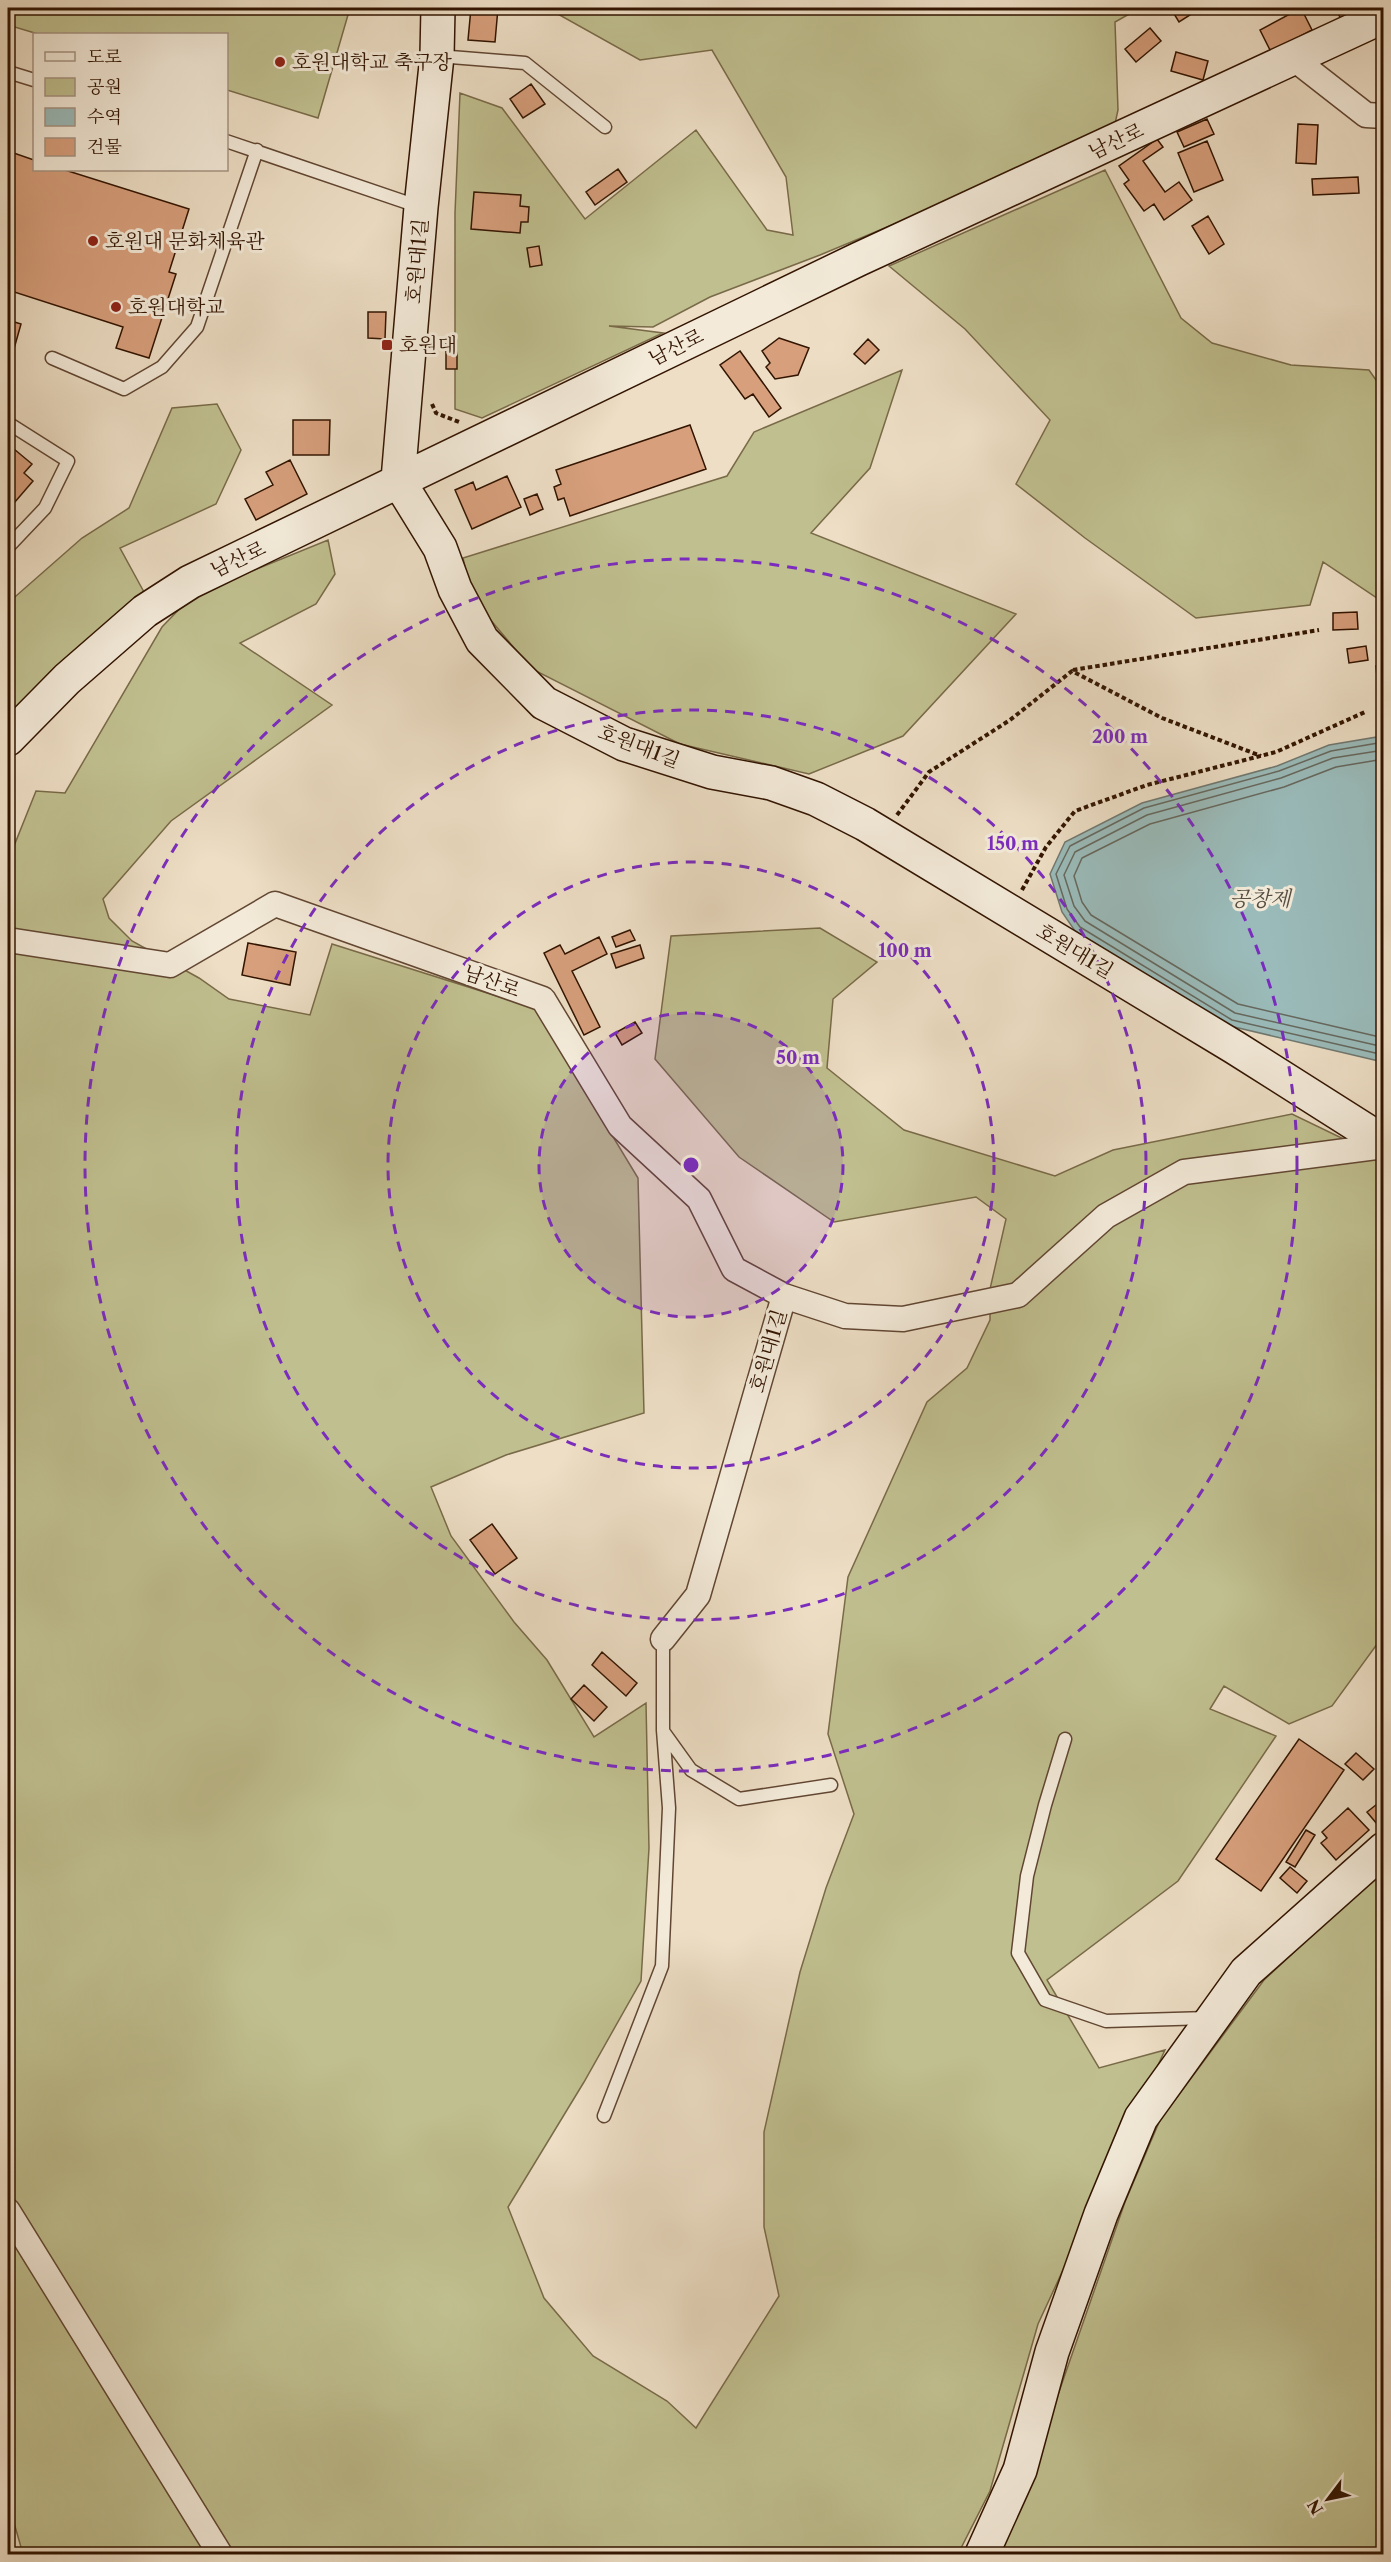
<svg xmlns="http://www.w3.org/2000/svg" width="1391" height="2562" viewBox="0 0 1391 2562" font-family="'Libre Caslon Text','Noto Serif KR',serif">
  <style>
    .green { fill: #c0bf8f; stroke: #796a48; stroke-width: 1.5 }
    .water { fill: #9abbba; stroke: #707870; stroke-width: 1.5 }
    .lines { fill: none; stroke-linecap: round; stroke-linejoin: round }
    .shore { stroke: #66685e; stroke-width: 1.5 }
    .building { fill: #d79f7c; stroke: #321401; stroke-width: 1.5 }
    .lane-casing { stroke: #614632; stroke-width: 15 }
    .street-casing { stroke: #614632; stroke-width: 27 }
    .secondary-casing { stroke: #321401; stroke-width: 36 }
    .path { stroke: #321401; stroke-width: 4; stroke-dasharray: 4.5 3; stroke-linecap: butt }
    .lane { stroke: #f3ead9; stroke-width: 12 }
    .street { stroke: #f3ead9; stroke-width: 24 }
    .secondary { stroke: #f3ead9; stroke-width: 33 }
    .ring { fill: none; stroke: #7b2cbf; stroke-width: 3; stroke-dasharray: 10 8 }
    .poi-dot { fill: #8f2418; stroke: #f3ead9; stroke-width: 2 }
    .labels { text-anchor: middle; dominant-baseline: central; stroke-width: 6; stroke-linejoin: round; paint-order: stroke }
    .poi-label { font-size: 20px; fill: #321401; stroke: #f3ead9; text-anchor: start }
    .street-label { font-size: 20px; fill: #321401; stroke: #f3ead9 }
    .water-label { font-size: 21px; font-style: italic; fill: #564e42; stroke: #f3ead9 }
    .centre { fill: #7b2cbf; stroke: #f3ead9; stroke-width: 3 }
    .ring-label { font-size: 18px; text-anchor: middle; font-weight: bold; fill: #7b2cbf; stroke: #f3ead9; stroke-width: 6; stroke-linejoin: round; paint-order: stroke }
  </style>
  <rect width="100%" height="100%" fill="#eddec5"/>
  <filter id="stains"><feTurbulence type="fractalNoise" baseFrequency=".00333" numOctaves="4"/><feColorMatrix values="0 0 0 0 .2 0 0 0 0 .09 0 0 0 0 .02 0 0 0 .5 -.17"/></filter>
  <radialGradient id="worn" r=".72"><stop offset=".6" stop-color="#630" stop-opacity="0"/><stop offset="1" stop-color="#630" stop-opacity=".3"/></radialGradient>
  <path class="green" d="M8,8H350L318,118L227,90L226,34H38L8,25Z
    M547,8H1140L1115,22L1118,110L1113,133L820,255L710,297L653,327L609,326L663,333L482,418L455,409V213L460,93L502,108L585,219L696,130L767,230L793,235L786,177L712,50L640,60Z
    M1105,170L1181,318L1212,343L1291,365L1369,370L1383,390V602L1323,562L1310,605L1196,618L1085,538L1016,484L1050,420L965,329L889,266Z
    M902,370L870,468L811,533L1016,614L903,736L809,774L680,744L532,669L472,598L463,558L727,476L754,432Z
    M217,404L241,450L216,504L120,548L144,592L8,721V603L82,538L129,508L172,408Z
    M328,540L335,574L316,604L240,643L332,705L171,821L103,899L109,918L132,941L199,978L229,999L310,1015L332,944L535,1008L638,1178L644,1413L506,1455L431,1487L451,1536L514,1622L547,1660L594,1737L646,1703L649,1848L641,1981L584,2082L508,2207L544,2298L593,2356L667,2401L696,2428L779,2296L764,2227V2132L800,1972L826,1888L854,1814L828,1734L848,1577L927,1402L967,1368L990,1320V1289L1006,1219L976,1197L834,1222L739,1157L655,1059L671,936L820,928L877,962L833,999L827,1068L904,1130L1055,1176L1113,1150L1292,1114L1383,1158V1636L1332,1706L1289,1724L1224,1686L1210,1709L1276,1736L1178,1881L1047,1980L1099,2068L1165,2050L1038,2324L990,2491L958,2554H23L8,2502V861L36,791L65,793L162,627L193,595Z
    M1383,1869V2554H974L1052,2412L1125,2202L1160,2120L1264,1980Z"/>
  <path class="water" d="M1383,736V1062L1230,1026L1075,931L1062,912L1050,874L1065,842L1142,803L1277,766L1329,745Z"/>
  <g class="lines">
    <path class="shore" d="M1384,742L1331,751L1279,771L1144,808L1070,846L1056,874L1067,909L1080,927L1232,1020L1384,1055
      M1384,750L1333,758L1281,778L1147,815L1075,852L1064,875L1074,906L1085,921L1235,1013L1384,1047
      M1384,759L1336,767L1284,787L1150,824L1082,858L1074,876L1082,902L1091,915L1238,1004L1384,1038"/>
  </g>
  <path class="building" d="M471,8H498L495,42L468,40Z
    M1174,8H1201L1179,22L1171,9Z
    M1301,8L1312,30L1271,52L1260,30Z
    M1335,8H1364L1341,19Z
    M1150,28L1161,41L1136,62L1125,49Z
    M1176,52L1208,61L1203,80L1171,71Z
    M531,84L545,104L523,118L510,99Z
    M1207,119L1214,134L1184,147L1177,132Z
    M1298,124L1318,125L1316,164L1296,163Z
    M1157,139L1163,147L1143,161L1165,192L1179,182L1192,200L1164,220L1154,204L1144,211L1124,184L1129,180L1119,166Z
    M1207,141L1223,180L1194,192L1178,153Z
    M8,151L34,160V170H65L189,209L169,272L176,274L149,358L116,348L123,327L8,290Z
    M618,169L627,182L595,205L586,192Z
    M1358,177L1359,193L1313,195L1312,179Z
    M474,192L521,195L520,206L529,207L528,222H521L520,233L471,229Z
    M1208,216L1224,244L1209,254L1192,226Z
    M539,246L542,265L530,267L527,248Z
    M368,312H386L385,339L368,338Z
    M8,320L21,324L10,363H8Z
    M779,338L809,348L798,375L775,379L766,367L770,363L762,351Z
    M446,339L457,340V369H446Z
    M868,339L879,350L865,364L854,354Z
    M740,351L781,408L769,417L753,394L745,399L720,365Z
    M293,420H330L329,455H293Z
    M690,425L706,469L570,516L564,498L558,500L554,487L561,484L556,470Z
    M14,449L32,464L24,473L33,481L8,510V451L9,453Z
    M290,460L307,494L256,520L245,499L273,485L266,472Z
    M507,476L521,507L472,529L455,490L473,482L476,490Z
    M537,494L543,509L530,515L524,499Z
    M1357,612L1358,629L1333,630V613Z
    M1366,646L1368,660L1349,663L1347,649Z
    M1384,665V696H1379L1376,666Z
    M630,930L635,940L616,947L612,937Z
    M599,937L607,954L572,971L600,1027L584,1035L544,953L560,945L565,954Z
    M248,943L296,952L290,985L242,975Z
    M640,945L644,958L616,968L611,954Z
    M635,1022L642,1033L622,1045L615,1033Z
    M492,1524L517,1558L495,1574L470,1540Z
    M602,1652L637,1683L626,1696L592,1665Z
    M584,1685L607,1707L594,1721L571,1699Z
    M1299,1739L1344,1770L1261,1891L1216,1859Z
    M1356,1753L1374,1769L1363,1780L1345,1764Z
    M1381,1801L1384,1804V1819L1377,1824L1367,1812Z
    M1348,1808L1369,1830L1336,1860L1321,1843L1327,1838L1322,1832Z
    M1306,1830L1315,1835L1295,1867L1286,1862Z
    M1290,1867L1307,1881L1297,1893L1280,1878Z"/>
  <g class="lines">
    <defs>
      <path id="lane" d="M438,56L525,63L605,127
        M8,72L34,80
        M226,141L420,207
        M52,358L124,389L162,367L197,327L257,150
        M8,423L68,461L45,508L8,547
        M663,1731L691,1770L739,1799L831,1785
        M1065,1739L1045,1805L1027,1876L1018,1953L1045,2000L1106,2021L1208,2018
        M604,2116L662,1966L669,1808L663,1730V1639"/>
      <path id="street" d="M1293,58L1366,115L1384,116
        M8,940L170,965L275,904L543,999L620,1126L699,1199L734,1269L784,1296L845,1316L903,1319L1018,1295L1106,1216L1184,1172L1384,1146
        M663,1639L698,1595L784,1296
        M8,2211L220,2554"/>
      <path id="secondary" d="M438,8L437,56L421,207L398,480L440,548L455,589L482,640L544,703L624,744L712,772L771,783L816,799L865,824L1234,1047L1384,1142
        M8,739L67,679L145,611L190,582L859,259L1384,16
        M982,2554L1020,2470L1052,2352L1101,2214L1141,2118L1246,1972L1384,1849"/>
    </defs>
    <use href="#lane" class="lane-casing"/>
    <use href="#street" class="street-casing"/>
    <use href="#secondary" class="secondary-casing"/>
    <path class="path" d="M432,404L436,413L459,422
      M1073,670L1319,630
      M897,815L929,772L1010,720L1072,671L1162,718L1261,756
      M1022,890L1046,847L1075,811L1147,785L1276,752L1365,712"/>
    <use href="#lane" class="lane"/>
    <use href="#street" class="street"/>
    <use href="#secondary" class="secondary"/>
  </g>
  <circle cx="691" cy="1165" r="152" fill="#7b2cbf" fill-opacity=".12"/>
  <g class="ring">
    <circle cx="691" cy="1165" r="152"/>
    <circle cx="691" cy="1165" r="303"/>
    <circle cx="691" cy="1165" r="455"/>
    <circle cx="691" cy="1165" r="606"/>
  </g>
  <g class="poi-dot">
    <circle cx="280" cy="62" r="6"/>
    <circle cx="93" cy="241" r="6"/>
    <circle cx="116" cy="307" r="6"/>
    <rect x="381" y="339" width="12" height="12" rx="3"/>
  </g>
  <g class="labels">
    <g class="poi-label">
      <text x="292" y="62">호원대학교 축구장</text>
      <text x="105" y="241">호원대 문화체육관</text>
      <text x="128" y="307">호원대학교</text>
      <text x="399" y="345">호원대</text>
    </g>
    <g class="street-label">
      <text transform="translate(1116 141) rotate(-25)">남산로</text>
      <text transform="translate(417 261) rotate(-85)">호원대1길</text>
      <text transform="translate(676 347) rotate(-26)">남산로</text>
      <text transform="translate(238 559) rotate(-25)">남산로</text>
      <text transform="translate(639 746) rotate(21)">호원대1길</text>
      <text transform="translate(1075 951) rotate(31)">호원대1길</text>
      <text transform="translate(492 981) rotate(20)">남산로</text>
      <text transform="translate(768 1351) rotate(-74)">호원대1길</text>
    </g>
    <g class="water-label">
      <text x="1260" y="898">공창제</text>
    </g>
  </g>
  <circle cx="691" cy="1165" r="9" class="centre"/>
  <g class="ring-label">
    <text x="1120" y="743">200 m</text>
    <text x="1013" y="850">150 m</text>
    <text x="905" y="957">100 m</text>
    <text x="798" y="1064">50 m</text>
  </g>
  <rect width="1391" height="2562" fill="none" stroke="#eddec5" stroke-width="30"/>
  <rect x="9" y="9" width="1373" height="2544" fill="none" stroke="#321401" stroke-width="3"/>
  <rect x="15" y="15" width="1361" height="2532" fill="none" stroke="#321401" stroke-width="1.5"/>
  <rect x="33" y="33" width="195" height="138" fill="#f3ead9" stroke="#a69483" stroke-width="1.5"/>
  <rect x="45" y="52" width="30" height="9" fill="#f3ead9" stroke="#a69483" stroke-width="1.5"/>
  <text x="87" y="63" font-size="18" fill="#321401">도로</text>
  <rect x="45" y="78" width="30" height="18" fill="#c0bf8f" stroke="#a69483" stroke-width="1.5"/>
  <text x="87" y="93" font-size="18" fill="#321401">공원</text>
  <rect x="45" y="108" width="30" height="18" fill="#9abbba" stroke="#a69483" stroke-width="1.5"/>
  <text x="87" y="123" font-size="18" fill="#321401">수역</text>
  <rect x="45" y="138" width="30" height="18" fill="#d79f7c" stroke="#a69483" stroke-width="1.5"/>
  <text x="87" y="153" font-size="18" fill="#321401">건물</text>
  <g transform="translate(1328 2499) rotate(238)" stroke="#f3ead9" stroke-width="4.5" paint-order="stroke">
  <path d="M0-4.5L10 22L0 15L-10 22Z" fill="#321401"/>
  <text y="-9" font-size="16" font-weight="bold" text-anchor="middle" fill="#321401">N</text>
  </g>
  <rect width="100%" height="100%" filter="url(#stains)"/>
  <rect width="100%" height="100%" fill="url(#worn)"/>
</svg>
